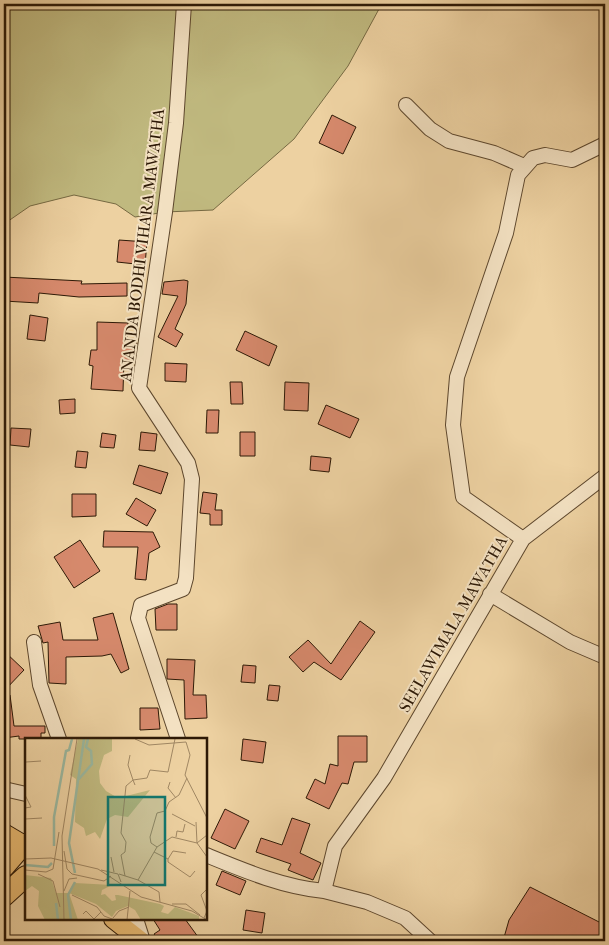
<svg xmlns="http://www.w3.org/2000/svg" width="609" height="945" viewBox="0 0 609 945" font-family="'IM FELL French Canon',serif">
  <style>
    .green { fill: #c0b97f; stroke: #766942 }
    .building { fill: #d6896c; stroke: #2d1906 }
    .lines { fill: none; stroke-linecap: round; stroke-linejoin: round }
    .minor-casing { stroke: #5d472d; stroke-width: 16 }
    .major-casing { stroke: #2d1906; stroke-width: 20 }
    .highway-casing { stroke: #2d1906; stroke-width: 22 }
    .minor { stroke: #f3e1c2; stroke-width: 14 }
    .major { stroke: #e6b870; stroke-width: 18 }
    .highway { stroke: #e6b870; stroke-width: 20 }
    .labels { text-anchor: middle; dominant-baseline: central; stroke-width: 4; stroke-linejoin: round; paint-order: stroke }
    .street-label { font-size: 16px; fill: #2d1906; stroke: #f3e1c2 }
    .inset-river { fill: none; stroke: #9ab8a0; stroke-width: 2.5 }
    .inset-road { fill: none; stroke: #a08763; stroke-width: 1 }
    .view { fill: #0f766e; fill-opacity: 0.15; stroke: #0f766e; stroke-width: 2.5 }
    .inset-edge { fill: none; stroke: #2d1906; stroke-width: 2.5 }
  </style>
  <rect width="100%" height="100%" fill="#edd1a1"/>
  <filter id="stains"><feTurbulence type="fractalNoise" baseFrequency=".004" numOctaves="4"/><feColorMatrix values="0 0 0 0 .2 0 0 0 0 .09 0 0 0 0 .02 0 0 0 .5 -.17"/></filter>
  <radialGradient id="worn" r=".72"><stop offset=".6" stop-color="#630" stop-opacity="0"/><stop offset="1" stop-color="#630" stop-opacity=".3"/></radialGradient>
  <path class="green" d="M4,4H96L109,8L139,4H384L379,9L348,66L294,139L213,210L165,212L135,217L116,204L74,195L30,206L4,224Z"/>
  <path class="building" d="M332,115L356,127L343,154L319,143Z
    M119,240L147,242L145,265L117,262Z
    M4,277L82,281L81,284L127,283V296L79,297L39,293L38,303L4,301Z
    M184,280L188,281L186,304L175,329L183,334L176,347L158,337L178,296L162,294L164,282Z
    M30,315L48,318L45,341L27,339Z
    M97,322L128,323L127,343H137L134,361L124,360L123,391L91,389L93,366L89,365L91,350H97Z
    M245,331L277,346L269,366L236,350Z
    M165,363L187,364L186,382L165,381Z
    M230,382H242L243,404H231Z
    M285,382L309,383L308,411L284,410Z
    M75,399V413L60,414L59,400Z
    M326,405L359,419L350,438L318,424Z
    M207,410H219L218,433H206Z
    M11,428L31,429L29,447L10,445Z
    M141,432L157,434L155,451L139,450Z
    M240,432H255V456H240Z
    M102,433L116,435L114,448L100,447Z
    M77,451L88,452L86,468L75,467Z
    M311,456L331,458L329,472L310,470Z
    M139,465L168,473L161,494L133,484Z
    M203,492L217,494L215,510H222V525H210V514L200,513Z
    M72,494H96V516L72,517Z
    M136,498L156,510L147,526L126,514Z
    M104,531L153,532L160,547L149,553L146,580L135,579L138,547H103Z
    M80,540L100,571L74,588L54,557Z
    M168,604H177V630H156L155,609Z
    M113,613L129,669L121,673L111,654L102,656L66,657V684L49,683L48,642L43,643L38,626L60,622L63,640H98L93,618Z
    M360,621L375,632L341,680L314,662L303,672L289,657L308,640L331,664Z
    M4,651L24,670L4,691Z
    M167,659L195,660L193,695H206L207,718L185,719L184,680L167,679Z
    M243,665L256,666L255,683L241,682Z
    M269,685L280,686L278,701L267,700Z
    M4,695H10L14,726H45V733H41V739H19V736L4,738Z
    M140,708H158L160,729L140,730Z
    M338,736H367V762H354L348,784L342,783L329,809L306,798L315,779L325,784L330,764L338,766Z
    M243,739L266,742L263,763L241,760Z
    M225,809L249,821L235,849L211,838Z
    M292,818L310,824L300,853L321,863L313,880L288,870L291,864L256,852L261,838L282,845Z
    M222,871L246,881L240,895L216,885Z
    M530,887L605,925V941H503L509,920Z
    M246,910L265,913L262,933L243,930Z
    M153,919H185L201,941H159L154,934L160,930Z"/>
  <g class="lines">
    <defs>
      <path id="minor" d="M406,105L430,129L449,141L494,153L524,166
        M523,539L605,476
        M490,594L570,642L605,657
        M34,642L40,685L59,739
        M178,739L138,618L141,605L183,589L186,578L192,479L188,463L139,388L165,212L176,123L184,4
        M4,789L26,794
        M206,855C245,871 283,887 324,891
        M136,919L143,941
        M430,941L405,918L367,902L324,891L335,846L384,778L523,539L463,497L453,425L457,377L506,233L518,175L533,158L545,155L572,160L605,144"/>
      <path id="major" d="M4,833L26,846
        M113,919L141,941"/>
      <path id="highway" d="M4,867L24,844
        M4,896L26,876"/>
    </defs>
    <use href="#minor" class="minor-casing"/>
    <use href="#major" class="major-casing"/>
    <use href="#highway" class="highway-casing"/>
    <use href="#minor" class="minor"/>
    <use href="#major" class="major"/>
    <use href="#highway" class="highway"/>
  </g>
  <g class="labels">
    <g class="street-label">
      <text transform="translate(142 245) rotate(-83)">ANANDA BODHI VIHARA MAWATHA</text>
      <text transform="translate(453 624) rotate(-60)">SEELAWIMALA MAWATHA</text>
    </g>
  </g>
  <g transform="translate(25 738)">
    <rect width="182" height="182" fill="#edd1a1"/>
    <path d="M53,1H87V13L79,17L74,33L75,45L81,53L93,60L125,52L103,79L90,77L82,81L75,101L70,94L61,98L59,90L50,84L51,41L45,37ZM0,137L26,140L31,155H44L50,145L87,147L77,152L76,157L80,156L87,163L91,162L90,157H93L135,166L139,168L136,174L143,176L150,169L174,178V182H116L110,172L103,168L91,173L87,179L71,166L44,155L53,182H20L13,168L14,153L7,148L0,153Z" fill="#c0b97f"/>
    <path class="inset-river" d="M53,42L67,26L66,13L61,9L63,1M29,108V79L41,13L44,12L47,1M0,127L23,129L27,125M50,135L44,105L59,1M31,165L33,182M46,182L43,157L50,144"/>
    <path class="inset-road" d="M110,1L124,7L161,4L165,17L160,37L182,80M105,17L103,27L108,42L122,40L125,32L143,34L150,1M1,24L16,23M145,44L143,50L151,60M0,57L6,69L0,70M147,76L170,88M0,81L17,80M182,97L172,105L182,119M151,99L152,93L158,94L160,86M132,109L147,99L172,105L171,84M39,113L42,131L47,136L79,143L86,138M129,114L143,121L148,113L161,115M86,119L89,134M0,121L26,120L73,131L116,159L167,173L182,182M143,121V124L165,139L170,133M0,132L21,134L28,131L34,94M76,132L93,136L96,144M13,136L28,143L35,169M94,136L113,142M100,138L96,117L100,114L101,104L96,95L101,48L108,42L110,47M39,153L44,141L52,140M47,157L72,169L79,178L90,182M135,164L134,154L113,142L132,109L126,105L125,99L132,75L140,73L144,64L154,57L162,40M147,166H161L175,177M58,176L61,173L69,181L76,174M88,180L94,173L104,169M179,180L182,173L176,157L182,151M39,182L37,98L52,1M102,182L105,153"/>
    <path class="view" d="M83,59H140V147H83Z"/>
    <rect width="182" height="182" class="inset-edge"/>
  </g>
  <rect width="609" height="945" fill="none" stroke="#edd1a1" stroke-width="20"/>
  <rect x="5" y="5" width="599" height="935" fill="none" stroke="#2d1906" stroke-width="2.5"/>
  <rect x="10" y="10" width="589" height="925" fill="none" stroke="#2d1906"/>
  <rect width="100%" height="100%" filter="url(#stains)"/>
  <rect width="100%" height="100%" fill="url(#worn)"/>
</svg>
